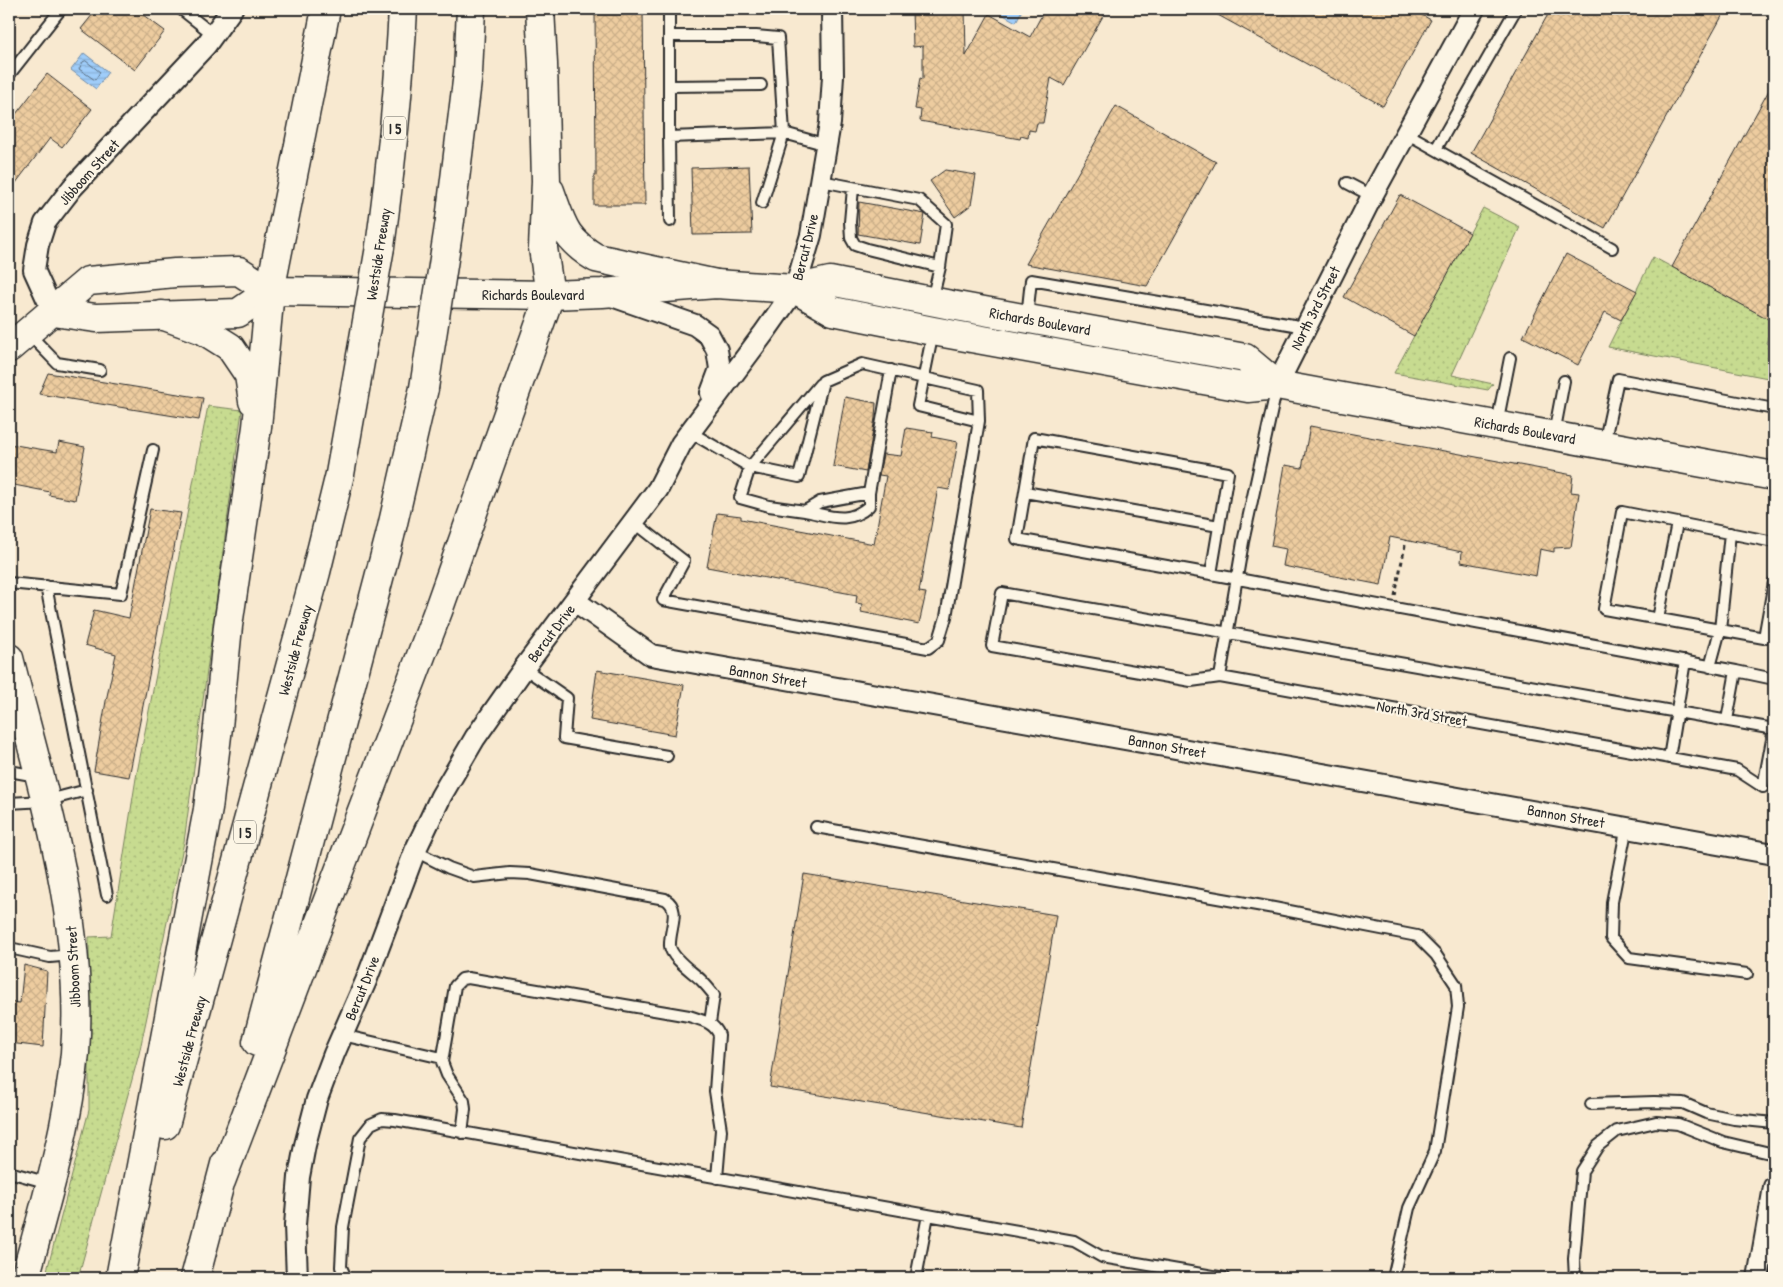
<svg xmlns="http://www.w3.org/2000/svg" width="1783" height="1287" viewBox="0 0 1783 1287" font-family="'Patrick Hand',sans-serif">
  <style>
    .grass { fill: url(#grass-dots); stroke: #79835e }
    .water { fill: url(#water-rules); stroke: #718ca7 }
    .lines { fill: none; stroke-linecap: round; stroke-linejoin: round }
    .shore { stroke: #596c7e; stroke-width: 1 }
    .building { fill: url(#building-cross-hatch); stroke: #2b2b2b }
    .lane-casing { stroke: #2b2b2b; stroke-width: 14 }
    .street-casing { stroke: #2b2b2b; stroke-width: 24 }
    .secondary-casing { stroke: #2b2b2b; stroke-width: 31 }
    .primary-casing { stroke: #2b2b2b; stroke-width: 31 }
    .highway-casing { stroke: #2b2b2b; stroke-width: 31 }
    .path { stroke: #2b2b2b; stroke-width: 3; stroke-dasharray: 4 4; stroke-linecap: butt }
    .lane { stroke: #fcf5e5; stroke-width: 10 }
    .street { stroke: #fcf5e5; stroke-width: 20 }
    .secondary { stroke: #fcf5e5; stroke-width: 28 }
    .primary { stroke: #fcf5e5; stroke-width: 28 }
    .highway { stroke: #fcf5e5; stroke-width: 28 }
    .highway-bridge-casing { stroke: #2b2b2b; stroke-width: 31; stroke-linecap: butt }
    .highway-bridge { stroke: #fcf5e5; stroke-width: 28 }
    .labels { text-anchor: middle; dominant-baseline: central; stroke-width: 4.5; stroke-linejoin: round; paint-order: stroke }
    .shield { fill: #fcf5e5; stroke: #6a6863; stroke-width: 1 }
    .shield-label { font-size: 14px; font-weight: bold; fill: #2b2b2b }
    .street-label { font-size: 15px; fill: #2b2b2b; stroke: #fcf5e5 }
  </style>
  <defs>
    <pattern id="grass-dots" width="8" height="8" patternUnits="userSpaceOnUse" patternTransform="scale(1.25)"><rect width="8" height="8" fill="#c7db90"/><path d="M2 2h.1M6 6h.1" fill="none" stroke="#abbc7c" stroke-width="1.8" stroke-linecap="round"/></pattern>
    <pattern id="water-rules" width="6" height="5" patternUnits="userSpaceOnUse" patternTransform="scale(1.25)"><rect width="6" height="5" fill="#9fcdfa"/><path d="M0 2.5h6" fill="none" stroke="#89b0d6"/></pattern>
    <pattern id="building-cross-hatch" width="8" height="8" patternUnits="userSpaceOnUse" patternTransform="scale(1.25)"><rect width="8" height="8" fill="#edcc9f"/><path d="M0 0l8 8M0 8l8-8" fill="none" stroke="#cbaf89"/></pattern>
  </defs>
  <rect width="100%" height="100%" fill="#f8e9d0"/>
  <filter id="ink" filterUnits="userSpaceOnUse"><feTurbulence type="fractalNoise" baseFrequency=".02" numOctaves="2"/><feDisplacementMap in="SourceGraphic" scale="10" xChannelSelector="R" yChannelSelector="G"/><feConvolveMatrix kernelMatrix="1 2 1 2 8 2 1 2 1" color-interpolation-filters="sRGB"/></filter>
  <g filter="url(#ink)">
    <path class="grass" d="M1483,208L1520,227L1452,375L1493,384L1488,390L1394,373Z
      M1653,257L1774,322L1766,343L1774,347L1768,378L1608,347Z
      M208,406L242,410L184,842L139,1054L78,1278H45L89,1110V937L111,936L136,778Z"/>
    <path class="water" d="M999,9H1019L1022,10L1016,22L1000,13Z
      M84,53L108,72L96,89L71,70Z"/>
    <g class="lines">
      <path class="shore" d="M86,61L100,72L95,80L79,69L83,62Z"/>
    </g>
    <path class="building" d="M97,9H135L165,31L135,70L81,29Z
      M595,9H643L645,205H594V176H596Z
      M912,9H965L966,56L989,14L1030,37L1045,9H1107L1064,85L1051,78L1043,123H1037L1035,131L1029,130L1028,138L1021,136L1020,139L920,121L921,110L915,109L920,78L923,79V46L913,47Z
      M1207,9H1411L1431,20L1383,106Z
      M1551,9H1726L1605,228L1471,153Z
      M47,74L92,109L62,147L50,138L9,192V123Z
      M1774,81V322L1672,267Z
      M1116,106L1216,162L1147,286L1026,264Z
      M749,166L752,234L693,235L691,168Z
      M945,170L976,175L971,205L955,217L930,181Z
      M1400,195L1470,233L1414,336L1344,297Z
      M859,202L925,214L920,245L858,234Z
      M1566,254L1637,291L1621,320L1605,312L1578,365L1523,337Z
      M48,373L203,398L199,420L39,394Z
      M845,397L876,403L875,418L866,472L833,466Z
      M1310,426L1573,475L1571,492L1579,493L1571,547L1554,548V552L1540,549L1536,576L1461,562L1462,552L1390,537L1381,585L1283,566L1286,549L1271,546L1285,465L1302,468Z
      M906,428L933,432L932,437L958,442L949,490L938,488L919,592L926,593L919,624L861,612L862,604L856,603L857,595L707,567L717,513L741,516V519L874,544L886,476L879,475L883,454L901,456Z
      M59,442L85,447L75,500L49,495L50,492L9,484V444L57,452Z
      M150,509L181,513L129,777L94,771L106,701L116,654L85,645L94,610L129,618Z
      M597,670L684,685L675,735L590,720Z
      M804,874L1056,915L1021,1128L770,1087Z
      M24,965L47,971L43,1047L9,1043V1016L11,1017L12,1002L20,1003Z"/>
    <g class="lines">
      <defs>
        <path id="lane" d="M181,9L214,35
          M669,9V86
          M669,36H756L778,38L784,133L827,145
          M9,75L61,9
          M761,85L669,86V137L784,133L762,203
          M1406,133L1612,248
          M669,137L670,221
          M1436,149L1516,9
          M821,181L919,200L946,224L940,267L932,300
          M1347,183L1372,196
          M853,188L850,222L851,238L855,245L867,249L940,267
          M1027,317L1031,280L1305,327
          M933,332L918,406L979,421
          M28,333L57,363L100,370
          M820,384L750,467L740,498L769,506L805,511L820,502L869,493L891,370
          M1497,424L1510,358
          M1554,434L1564,381
          M1604,444L1618,379L1774,409
          M1025,492L1219,526
          M805,511C831,516 848,525 869,506V493
          M634,522L684,561L663,600L928,648L939,640L946,617L979,421L978,390L862,364L823,381L799,477L750,467L690,432
          M1730,533L1720,630L1764,638L1774,582
          M1211,574L1017,539L1034,438L1228,473L1211,574L1736,671L1727,720
          M9,583L121,594L153,450
          M46,586L107,895
          M1002,593L1774,729L1763,787L1737,770L1220,677L1191,681L992,646Z
          M1658,619L1677,523
          M1710,667L1720,630L1604,609L1622,512L1774,542
          M524,668L567,698L564,738L667,756
          M1736,671L1774,679
          M1220,677L1243,542L1277,386
          M1669,758L1685,661
          M9,771L37,776
          M9,803L45,801L87,790
          M1627,826L1612,902L1611,938L1629,958L1747,974
          M816,827L1274,908L1417,936L1436,955L1456,985L1458,1007L1435,1151L1409,1208L1393,1278
          M415,851L449,868L474,877L510,873L530,874L665,899C682,909 669,929 670,946C671,958 693,972 701,980C706,985 710,990 714,995L710,1023
          M14,949L50,957L72,955
          M342,1035L442,1058
          M1591,1104L1654,1102L1683,1103L1706,1113L1734,1119L1774,1123
          M462,1133L465,1109L464,1101L447,1075L442,1062L455,986L462,979L468,978L689,1016C701,1020 714,1022 719,1035L715,1091L721,1130L717,1178
          M9,1172L49,1183
          M346,1278L341,1267L343,1227L360,1138L371,1124L382,1119L395,1120L1074,1241L1102,1257L1225,1278
          M916,1278L928,1215
          M1575,1278L1574,1259L1582,1171L1598,1146L1617,1131L1656,1122L1678,1124L1723,1142L1774,1154"/>
        <path id="street" d="M609,295L695,325L709,335L717,350L720,369L711,393
          M53,312L34,270L38,245L45,223L72,188L206,45L232,9
          M1277,385L1372,196L1474,9
          M575,601L651,655L1774,854
          M297,1278L295,1225L299,1177L305,1145L317,1099L334,1054L366,981L415,851L441,796L475,738L524,668L658,489L681,444L764,333L795,289L811,235L830,123L833,76L832,9
          M1758,1278L1774,1187"/>
        <path id="secondary" d="M9,348L88,281L175,273L239,271L270,291L238,313L96,318L53,312
          M9,658C41,786 85,919 75,1053C68,1129 45,1205 25,1278"/>
        <path id="primary" d="M795,289L833,311L933,331L1248,388L1277,385L1774,476
          M270,291L550,295L602,293L716,284L795,289L830,281L951,305L1245,358L1277,385"/>
        <path id="highway" d="M550,191C562,224 564,239 596,258L716,284
          M450,220L468,73L471,9
          M380,247C391,167 399,89 403,9
          M162,315L203,330L230,347L249,375L253,401
          M257,1042L390,536L424,388
          M165,1125L316,572L340,474L356,384
          M221,1181L438,611L550,295L543,248L546,181L543,64L540,9
          M120,1278L208,809L218,727L228,626L257,427L270,291L326,9
          M195,1278L225,1164"/>
      </defs>
      <use href="#lane" class="lane-casing"/>
      <use href="#street" class="street-casing"/>
      <use href="#secondary" class="secondary-casing"/>
      <use href="#primary" class="primary-casing"/>
      <use href="#highway" class="highway-casing"/>
      <path class="path" d="M1395,596L1406,540"/>
      <use href="#lane" class="lane"/>
      <use href="#street" class="street"/>
      <use href="#secondary" class="secondary"/>
      <use href="#primary" class="primary"/>
      <use href="#highway" class="highway"/>
      <defs>
        <path id="highway-bridge" d="M356,384L380,247
          M424,388L450,220"/>
      </defs>
      <use href="#highway-bridge" class="highway-bridge-casing"/>
      <use href="#highway-bridge" class="highway-bridge"/>
    </g>
  </g>
  <g class="labels">
    <g class="shield">
      <rect x="384" y="116.5" width="22" height="23" rx="4"/>
      <rect x="234" y="820.5" width="22" height="23" rx="4"/>
    </g>
    <g class="shield-label">
      <text x="395" y="128">I 5</text>
      <text x="245" y="832">I 5</text>
    </g>
    <g class="street-label">
      <text transform="translate(89 172) rotate(-48)">Jibboom Street</text>
      <text transform="translate(805 247) rotate(-76)">Bercut Drive</text>
      <text transform="translate(378 254) rotate(-81)">Westside Freeway</text>
      <text x="533" y="294">Richards Boulevard</text>
      <text transform="translate(1315 308) rotate(-63)">North 3rd Street</text>
      <text transform="translate(1040 321) rotate(10)">Richards Boulevard</text>
      <text transform="translate(1525 430) rotate(10)">Richards Boulevard</text>
      <text transform="translate(551 633) rotate(-53)">Bercut Drive</text>
      <text transform="translate(295 650) rotate(-75)">Westside Freeway</text>
      <text transform="translate(768 676) rotate(10)">Bannon Street</text>
      <text transform="translate(1422 713) rotate(10)">North 3rd Street</text>
      <text transform="translate(1167 746) rotate(10)">Bannon Street</text>
      <text transform="translate(1566 816) rotate(10)">Bannon Street</text>
      <text transform="translate(73 967) rotate(-93)">Jibboom Street</text>
      <text transform="translate(362 988) rotate(-68)">Bercut Drive</text>
      <text transform="translate(189 1041) rotate(-75)">Westside Freeway</text>
    </g>
  </g>
  <rect width="1783" height="1287" fill="none" stroke="#fcf5e5" stroke-width="30"/>
  <rect x="15" y="15" width="1753" height="1257" fill="none" stroke="#2b2b2b" stroke-width="2" filter="url(#ink)"/>
</svg>
